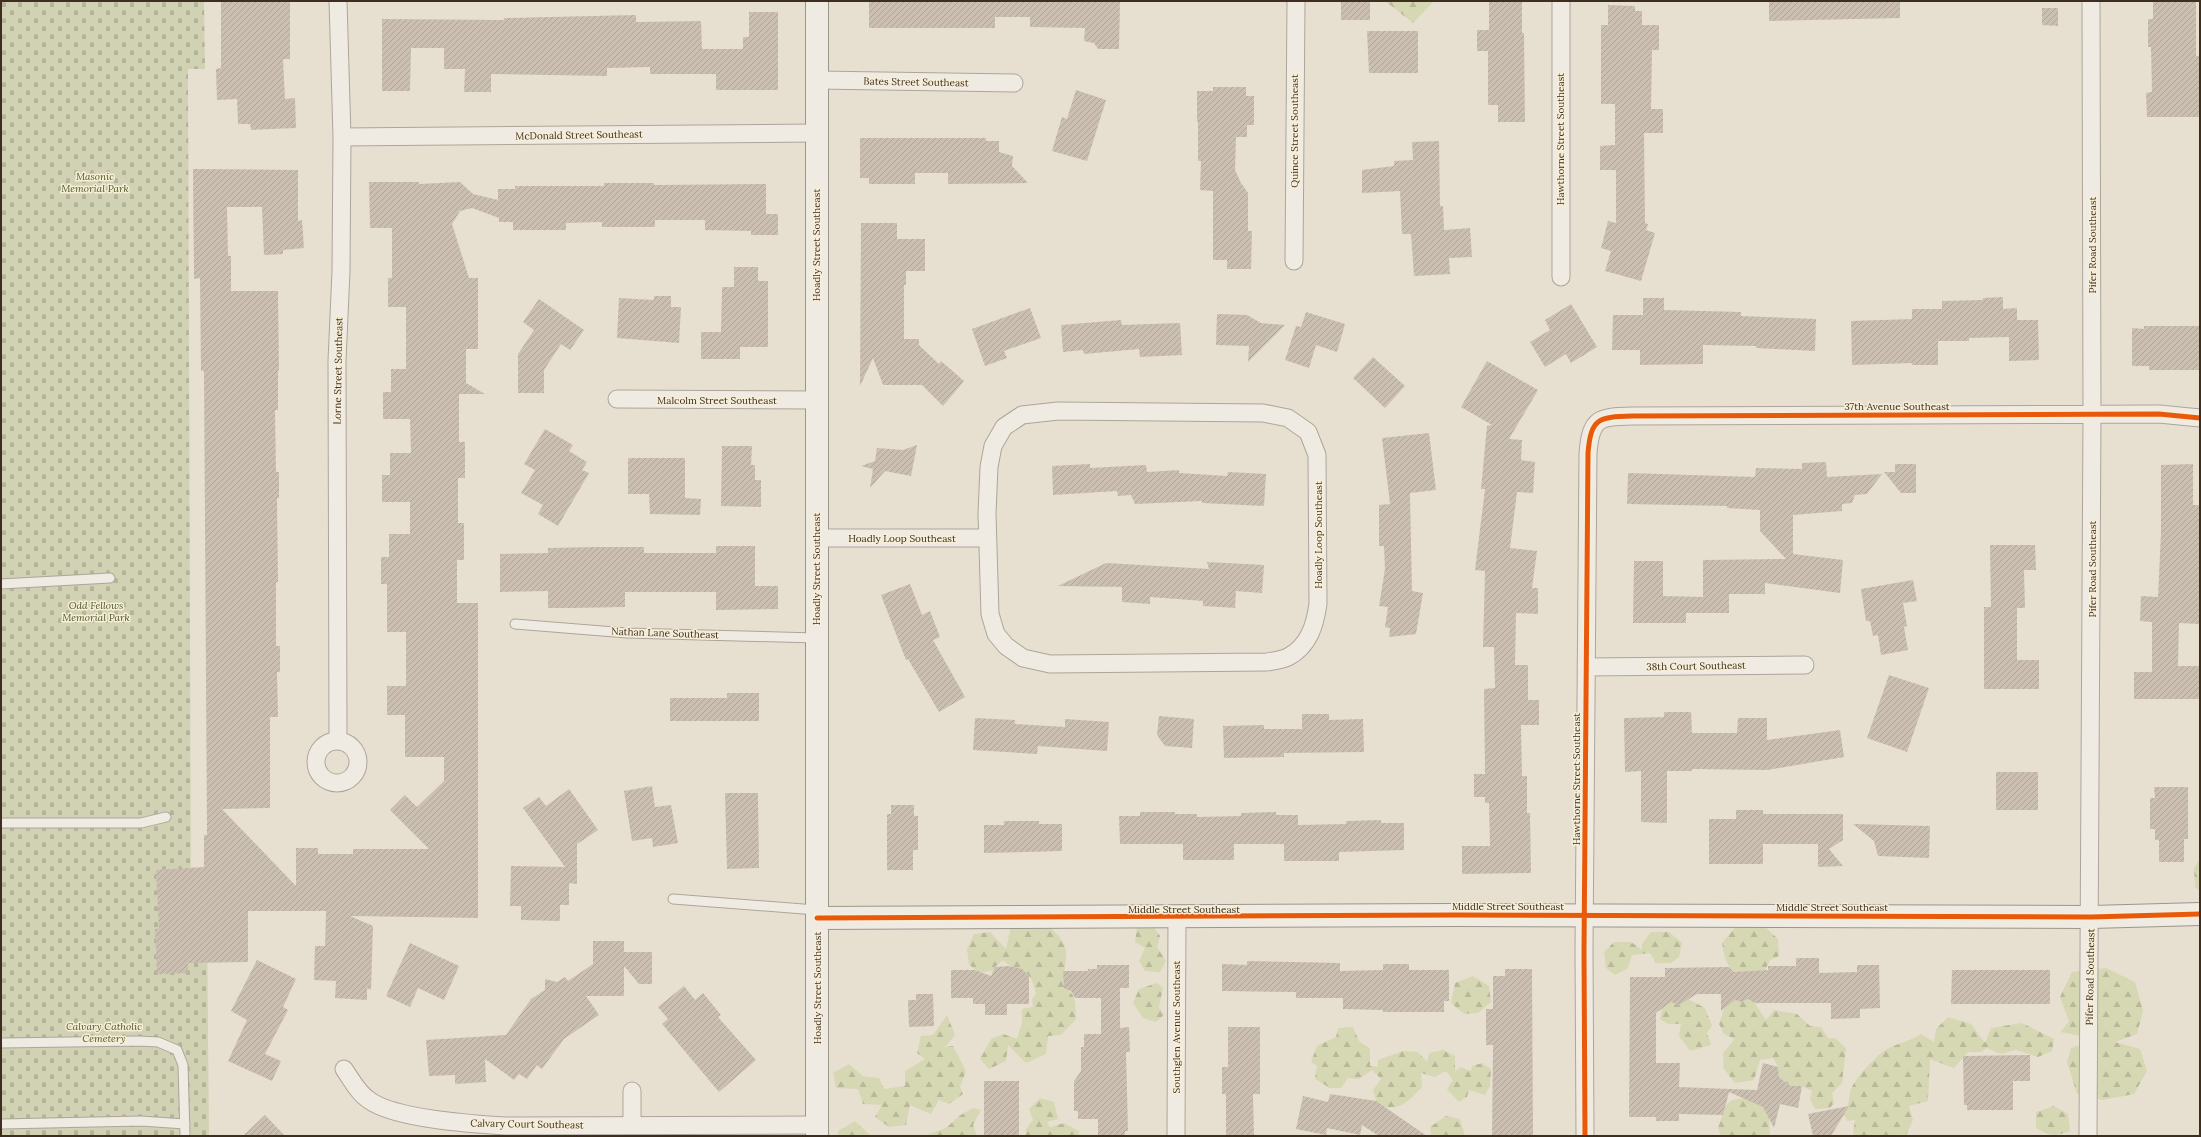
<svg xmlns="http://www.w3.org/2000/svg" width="2201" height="1137" viewBox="0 0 2201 1137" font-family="Lora,serif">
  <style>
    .forest { fill: url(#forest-firs) }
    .cemetery { fill: url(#cemetery-stones) }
    .building { fill: url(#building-hatch) }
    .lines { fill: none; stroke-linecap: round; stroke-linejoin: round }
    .lane-casing { stroke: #ada599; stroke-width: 11 }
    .street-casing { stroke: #ada599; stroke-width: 19 }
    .secondary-casing { stroke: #9c958a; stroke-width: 24 }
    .lane { stroke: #efebe3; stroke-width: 9 }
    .street { stroke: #efebe3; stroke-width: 17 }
    .secondary { stroke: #efebe3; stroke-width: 22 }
    .cycleway-casing { stroke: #f7eed8; stroke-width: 8 }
    .cycleway { stroke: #e8590c; stroke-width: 5 }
    .labels { text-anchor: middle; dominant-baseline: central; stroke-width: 3; stroke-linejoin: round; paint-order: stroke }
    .street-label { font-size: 10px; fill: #3d2e20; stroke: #f7eed8 }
    .park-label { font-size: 10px; font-style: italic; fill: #4d5a26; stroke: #f7eed8 }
  </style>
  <defs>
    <pattern id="forest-firs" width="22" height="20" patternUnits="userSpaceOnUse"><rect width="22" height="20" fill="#d6d7b3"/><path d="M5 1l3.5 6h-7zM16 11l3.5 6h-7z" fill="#b9b99a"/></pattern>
    <pattern id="cemetery-stones" width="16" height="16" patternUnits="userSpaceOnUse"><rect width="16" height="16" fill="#d1d1b3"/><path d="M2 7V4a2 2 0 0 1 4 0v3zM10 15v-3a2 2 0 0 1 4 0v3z" fill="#b4b49a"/></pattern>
    <pattern id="building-hatch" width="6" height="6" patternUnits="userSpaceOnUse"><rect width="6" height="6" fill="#cbbfb2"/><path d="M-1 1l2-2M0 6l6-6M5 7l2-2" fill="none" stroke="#afa499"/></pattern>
  </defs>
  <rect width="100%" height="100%" fill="#e7e0d1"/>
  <path class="forest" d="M1385,1H1433V2L1413,23Z
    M2200,859V891L2195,887L2194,868Z
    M1031,914C1047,926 1069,937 1066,959C1065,969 1063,977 1064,987C1077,994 1075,1005 1076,1019L1061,1035L1048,1036L1046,1054L1026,1063L1008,1045L1006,1061L989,1069L980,1059L991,1039L1003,1034L1017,1039L1022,1023V1009L1033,1007L1032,999L1036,994C1030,963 1019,976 1003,960L995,967L993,971L981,972L975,970L969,964L967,949L974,934L990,932L1006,949L1011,926Z
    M1739,923H1761L1778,939L1779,956L1770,960L1760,981L1740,978V972H1734C1725,964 1724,954 1722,943Z
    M1153,926L1160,936L1157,947L1166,961L1160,972L1145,971L1139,961L1145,948L1135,942L1137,928Z
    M1651,932H1669L1682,943L1679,957L1671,963H1656L1650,953L1632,955L1628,968L1615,975L1606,968L1604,952L1614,942H1631L1642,950V944Z
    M2106,968L2135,982L2143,1011L2137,1034L2115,1042L2140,1049L2147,1071L2134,1094L2103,1100L2077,1094L2067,1062L2071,1048L2099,1040L2061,1032L2069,1021L2060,997L2072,972Z
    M1473,976L1489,986L1491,1002L1478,1013L1464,1014L1451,1003L1455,983Z
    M1157,983L1163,988L1159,1007L1164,1015L1156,1022L1143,1018L1133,1003L1139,989Z
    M1688,999L1705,1008L1712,1026L1707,1033L1711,1045L1690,1051L1679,1036L1681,1024H1668L1660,1019L1662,1009L1671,1002L1679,1005Z
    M1748,999L1754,1002L1766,1020L1774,1010L1797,1014L1810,1026L1821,1027L1828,1038H1835L1846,1048L1842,1083L1832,1093L1834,1103L1830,1108L1815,1109L1810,1099L1812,1091L1802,1086H1790L1779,1077L1778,1067L1773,1058L1760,1060L1754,1080L1735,1083L1724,1069L1723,1053L1735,1039L1724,1034L1719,1024L1724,1009L1735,1000L1741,1002Z
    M947,1015L955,1035L945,1047L953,1046L966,1071L960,1087L963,1094L949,1104L939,1100L931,1114L910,1105L906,1125L889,1127L875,1117L882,1105L863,1104L858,1089L836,1088L833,1073L849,1064L863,1076L879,1078L884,1089L905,1086V1071L925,1059L917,1053L921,1036L933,1035Z
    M1948,1017L1971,1024L1985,1043L1991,1028L2022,1023L2054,1039L2052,1051L2038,1057L2016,1050L2001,1054L1987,1048L1981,1052H1968L1954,1068L1930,1059L1928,1101L1909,1106L1913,1120L1906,1136H1855L1853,1133L1855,1120L1847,1121L1844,1114C1850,1104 1848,1096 1852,1087C1856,1078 1878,1053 1887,1049C1899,1043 1910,1041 1921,1034L1934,1042L1936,1029Z
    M1353,1027L1359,1041L1370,1049V1066L1378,1067V1060L1403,1051L1418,1052L1427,1062L1429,1053L1443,1050L1455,1056V1071L1461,1067L1471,1071L1472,1066L1482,1063L1491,1069L1490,1086L1485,1095L1469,1090L1467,1097L1459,1102L1447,1089L1453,1080L1446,1071L1435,1077L1421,1073L1422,1087C1407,1103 1399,1112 1377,1105L1373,1090L1381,1079L1372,1070L1359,1079L1348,1078L1341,1088H1330L1315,1079L1317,1066L1311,1062L1317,1046L1336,1037L1338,1028Z
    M1040,1098L1054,1102L1058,1119L1047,1122L1050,1127L1064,1123L1079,1131V1136H1026V1129L1033,1120L1029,1109Z
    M1746,1098L1763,1107L1769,1118L1770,1136H1721L1718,1128L1726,1105L1732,1100Z
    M2054,1106L2068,1114L2070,1131C2053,1137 2051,1136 2036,1128V1112Z
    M973,1108L981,1110L973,1125L977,1136H924L946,1128L959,1116Z
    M1446,1116L1460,1119L1465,1136H1431L1430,1127Z
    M855,1121L871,1136H837L838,1131Z"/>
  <path class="cemetery" d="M1,1H204L205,69H188L191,927L207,926L209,1136H1Z"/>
  <path class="building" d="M221,1H290V59H283L285,99L295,98L296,128L251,130L250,124H238L237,99L217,100L216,69L221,68Z
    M869,1H1120L1119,49H1098L1094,43L1084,41L1085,28L1030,27V17H995V28H869Z
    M1341,1H1370V20H1341Z
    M1489,1H1522V33H1524L1525,122H1498V105H1488V51H1477V30H1489Z
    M1769,1H1900V18L1769,21Z
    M2153,1H2196V56H2200V117H2147L2146,93L2152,92L2151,47H2148V19H2153Z
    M1608,5L1635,6V11H1642V25H1659V50H1652L1651,109H1663V133H1644L1645,223L1648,224L1646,230L1655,233L1641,281L1605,271L1611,251L1601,248L1608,221L1616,223V170H1600V146L1615,145V104H1601V25H1608Z
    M2042,8H2058V26L2042,25Z
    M749,12H778V90H716V74H650V67L607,68V76L491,74V92H464L465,69H444V48H411L410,91H382V19L504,20V18L636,15V22L701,21L702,49H743V37H749Z
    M1367,31H1418V73H1369Z
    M1213,87H1246V96H1254V125H1247V137H1236L1235,170L1241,183L1248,193V231H1252L1251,269H1227V260H1213V191L1200,190L1201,161H1198V122H1197V91H1213Z
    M1076,90L1106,100L1087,161L1052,151L1062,117L1067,119Z
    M860,138H986V141H999V152L1013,156L1012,166L1028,183L948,184V173H915V184H869V178H860Z
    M1439,141L1440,206H1443L1444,230L1470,228L1472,257L1449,258L1450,274L1414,276L1411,234H1402L1400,191L1362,193V170L1394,166V161L1413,160L1412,142Z
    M193,169L298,170V221L302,220L304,248L283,250V254L264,255L262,207H227L228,256H231V291H278L279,370H278V410H275L276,472H279V498H277L278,582H276V646H280V672H277L278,717H270V808L222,809L296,886V848H318V854H353V849H429L390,810L405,795L417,807L444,781V757H405V715H387V686H406V632H387V584H381V557H389V534H410V502H382V475H390V453H411L410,419H383V392H391V369H406V307H388V278H392V228H370L369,182H419V184L460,182L473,194L498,200V189H515V186H604V183H654V185L766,184V214H778V235H751V231L705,230V220H655V227H602V222L566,223V230H513V222H499V218L472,208L460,211L452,224L469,278H478V349H466V383L485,394H459V442H465V478H458V523H464V560H457V603H478V918L350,916L373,926L371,990L367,988V1000L335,998L336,981L314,980L315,946H325L326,911H248V962L188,963V973L157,974L155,929H159L156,870L204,867V835H207L204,371H201L200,278L194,279Z
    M861,223H897V239H925V271H906V285H904V339H919V345L939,364L941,361L964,381L943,406L922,385H883L873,358L860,386Z
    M734,267H758V281H768V347H740V359H701V332H721L722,287H734Z
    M654,296H671V307H681L679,343L617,338L619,298L654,300Z
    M2003,297V309L2017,308V320H2038L2039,360L2009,361V337L1969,338V341H1938V365H1912V363L1852,365L1851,321L1912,319V309H1942V301L1983,300V298Z
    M1643,298H1664V310L1741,312V316L1816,319L1815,351L1756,348V346L1703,345V364L1640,365V350H1612L1613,315H1643Z
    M539,299L584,330L570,350L561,344L544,370V393H518V354L534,330L523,322Z
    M1571,304L1597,347L1571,363L1566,354L1545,367L1530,342L1550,330L1545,320Z
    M1030,308L1041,338L1004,351L1007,358L985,366L972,329Z
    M1306,312L1345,324L1337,352L1316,345L1309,368L1285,360L1296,326L1301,327Z
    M1217,314L1247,315L1261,323L1285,325L1248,362L1249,346L1216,345Z
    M1121,320L1122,325L1180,323L1182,355L1140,357L1139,349L1084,354L1083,350L1063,352L1061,325Z
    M2144,326H2200V370H2149V366H2132V328L2144,329Z
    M1373,357L1405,386L1385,408L1353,378Z
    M1487,361L1538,390L1509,439L1522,440L1521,460L1535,462L1533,493L1517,492L1510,548L1537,551L1532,588H1538V614L1516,613L1515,665H1528V700H1539V725H1521L1522,776H1527V813H1530L1531,873L1462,874V846H1490L1489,803H1485V797H1474V774H1485L1484,689L1495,688L1494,647H1483L1485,571L1475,570L1485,489H1481L1487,426L1492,425L1461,407Z
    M545,429L573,445L569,451L587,462L582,470L589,473L558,526L538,514L543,505L521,493L535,470L524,464Z
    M1429,433L1436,490L1410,493L1412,591L1423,593L1416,634L1389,637L1390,628L1385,627L1388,607L1379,606L1385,569L1384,546H1379V505L1390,504L1382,438Z
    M917,445L911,476L885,471L870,488L873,469L861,466L875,461L877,448L903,450Z
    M722,446H752L751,465H755V480H761V507L721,506Z
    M628,458H685V498L701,499L700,515L650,514L649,494H628Z
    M1826,462L1827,477L1882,474L1867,494L1855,495L1852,503L1842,504V511L1793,515V554L1843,560L1840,593L1765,583V594H1729V613H1686V623H1633L1634,561H1663V596L1703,597V560L1786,559L1760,531V510L1727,508V506L1627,504L1628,473L1755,477L1756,468L1802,469V463Z
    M1090,464V468L1146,465L1147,472L1179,470V473L1227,476L1228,472L1266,474L1264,506L1202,503V501L1135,504L1131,495L1118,496L1117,491L1053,495L1052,466Z
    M1895,464H1916V493H1901L1884,472H1895Z
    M2193,464V505H2200V624L2179,623L2178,666H2200V699H2134V672H2152V622L2140,621L2141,596L2158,597L2161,533V465Z
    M1990,545H2035L2036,570H2024L2025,608H2017V660H2039V689H1984V607H1991Z
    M716,546H755V586H778V609L716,610V592H625V607L573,608H548V591L500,592V554L548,553V548L595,547H644V553H716Z
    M1207,562L1264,565L1262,593L1236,591L1235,608L1203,606V601L1150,597V604L1122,602V587L1058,586L1106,563L1209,569Z
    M1913,580L1917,601L1903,603L1907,626L1904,627L1908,650L1881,655L1878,635L1873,636L1870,621H1866L1861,589Z
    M910,584L922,615L930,611L940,637L933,640L965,697L939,712L908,659L906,660L881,595Z
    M1889,675L1929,688L1907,752L1867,738Z
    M727,693H759V721H670V698H727Z
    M1664,712H1691L1692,733H1737L1738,718H1767V740L1840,730L1844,757L1767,770L1692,769V771H1667V823L1641,822V771L1625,772L1624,718L1664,717Z
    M1302,714H1329V720L1363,719L1364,752L1284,753V757L1224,758L1223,726L1264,725V729H1302Z
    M1159,716L1194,719L1192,748L1165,746L1157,735Z
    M975,718L1015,720V724L1065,727V719L1109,722L1107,751L1038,746L1037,754L973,750Z
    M1996,772H2038V810H1996Z
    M652,786L655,807L671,805L678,843L653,847L652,838L632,841L624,791Z
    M2154,787H2188V839H2184V862H2159V840H2155V829H2150V798H2155Z
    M569,789L598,830L577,844V884L569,883V905H560V921L521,920V906H510L511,866L565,867L523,808L539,797L546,806Z
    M725,793H758L759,868L727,869Z
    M891,805H914V816H918V850H913V870H887V814H891Z
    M1736,810H1763V814H1843V840L1829,849L1843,866L1818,867V844H1763V864H1709V819H1736Z
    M1140,812H1175V814H1197V817L1241,816V813L1276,812V815H1298V825L1346,824V821L1381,820V823H1404V850L1339,852V861H1284V844H1234V860H1183V844H1120L1119,816H1140Z
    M1004,821H1039V824H1062V851L984,853V825H1004Z
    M1853,824L1930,826L1929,858L1878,856L1874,841Z
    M593,941H624V952H652V984H639L624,966V996H586L599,1015L564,1039L542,1069L537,1065L527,1079L519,1074L514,1080L485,1059L486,1082L455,1084V1075L429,1076L426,1040L506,1035L531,999L545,990V979L557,982L565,977L568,981L593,964Z
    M410,943L459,966L444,1000L418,988L410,1007L386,996Z
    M1796,958H1819V973L1857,972V965H1879L1880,1008L1860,1009V1018L1831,1019V1003H1755L1748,999L1741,1002L1735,1000L1721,1011V994H1697L1679,1005L1671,1002L1656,1013V1063H1680L1679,1087L1757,1090L1763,1063L1778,1067L1779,1077L1790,1086H1802L1798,1108L1780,1104L1774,1128L1763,1107L1729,1092L1723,1115L1679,1114V1121H1656V1117H1629L1630,977H1665V968L1729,967L1734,972L1768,970V966H1796Z
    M257,960L296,979L283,1007L288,1010L265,1054L281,1061L272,1081L228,1061L247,1020L231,1011Z
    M1247,961L1340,963V971L1383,970V964H1409V970H1449V1001H1444V1012H1383V1010L1343,1009V998H1296V992L1222,991V964L1247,965Z
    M1097,965H1129V988H1120V1028L1129,1027L1130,1052H1126L1128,1131H1125V1136H1098V1119H1078V1111H1074V1081L1081,1071V1047H1084V1034H1101V998H1075L1071,991L1064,988L1063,971H1088V969H1097Z
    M1009,966L1022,969L1029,976V1004H1007V1015H985V1004H973V998H951V970H975L991,976L995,967Z
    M1505,969H1532L1533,1136H1492L1493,1045H1486V1009H1493V976H1505Z
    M1952,970H2050V1004H1951Z
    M684,986L695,1000L703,993L721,1015L718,1017L756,1060L719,1092L662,1024L668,1019L658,1007Z
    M916,994H933L934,1026L909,1027L908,1000H916Z
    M1228,1027H1260V1094H1253L1254,1136H1226V1094H1222V1067H1228Z
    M2030,1055V1081H2013V1110H1967V1105H1964L1963,1056Z
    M984,1081H1019V1136H984Z
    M1330,1094L1376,1101L1427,1136H1379L1362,1125L1360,1135L1327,1128L1326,1135L1296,1129L1303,1096L1328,1102Z
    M1849,1106L1831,1136H1813L1808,1114Z
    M265,1115L285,1136H243Z"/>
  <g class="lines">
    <defs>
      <path id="lane" d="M1,584L110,578
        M515,624L627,633L816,638
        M1,823H141L166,817
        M673,899L816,910
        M1,1043L139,1041L158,1042L177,1050L183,1065L185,1136
        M1,1124L141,1121L185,1124"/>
      <path id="street" d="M1561,1V277
        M817,80L1014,83
        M342,137L816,133
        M1294,261L1296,1
        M617,399L816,400
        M1058,411L1263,413L1288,418L1308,432L1317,455L1318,604C1315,625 1309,646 1288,657C1282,660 1273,661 1267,662L1050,664L1023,658L1006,646L996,634L990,614L987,514L989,467L993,446L1004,427L1022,415Z
        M816,538H987
        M1586,667L1805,665
        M316 762a21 21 0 1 1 42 0a21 21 0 1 1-42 0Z
        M338,741L337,361L341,271L342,137L338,1
        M344,1069C351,1079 358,1093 369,1100C394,1119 473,1124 505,1126L817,1125
        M632,1125V1091
        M1176,1136L1177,918
        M1585,1136L1584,951L1588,453C1591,417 1599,417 1633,416L2159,414L2200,418
        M2088,1136L2092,415L2091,1"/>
      <path id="secondary" d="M817,918L1456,915L2091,917L2200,914
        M817,1136V1"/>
    </defs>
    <use href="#lane" class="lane-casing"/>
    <use href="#street" class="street-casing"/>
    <use href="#secondary" class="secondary-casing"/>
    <use href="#lane" class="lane"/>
    <use href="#street" class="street"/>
    <use href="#secondary" class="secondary"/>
    <defs>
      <path id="cycleway" d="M817,918L1456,915L2091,917L2200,914
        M1585,1136L1584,951L1588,453C1591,417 1599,417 1633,416L2159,414L2200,418"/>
    </defs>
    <use href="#cycleway" class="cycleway-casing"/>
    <use href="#cycleway" class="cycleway"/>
  </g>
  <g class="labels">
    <g class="street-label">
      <text transform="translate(916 82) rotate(1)">Bates Street Southeast</text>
      <text transform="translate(1294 131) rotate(-90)">Quince Street Southeast</text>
      <text transform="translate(579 135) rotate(-1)">McDonald Street Southeast</text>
      <text transform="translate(1560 139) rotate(-90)">Hawthorne Street Southeast</text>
      <text transform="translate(816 245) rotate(-90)">Hoadly Street Southeast</text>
      <text transform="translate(2092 245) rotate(-90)">Pifer Road Southeast</text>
      <text transform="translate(338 371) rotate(-89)">Lorne Street Southeast</text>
      <text x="717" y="400">Malcolm Street Southeast</text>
      <text x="1897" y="406">37th Avenue Southeast</text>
      <text transform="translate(1318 535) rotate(-90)">Hoadly Loop Southeast</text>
      <text x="902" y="538">Hoadly Loop Southeast</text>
      <text transform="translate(816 569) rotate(-90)">Hoadly Street Southeast</text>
      <text transform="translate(2092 569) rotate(-90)">Pifer Road Southeast</text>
      <text transform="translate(665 633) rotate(2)">Nathan Lane Southeast</text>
      <text transform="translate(1696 666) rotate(-1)">38th Court Southeast</text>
      <text transform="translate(1576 779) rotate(-90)">Hawthorne Street Southeast</text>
      <text x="1508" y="906">Middle Street Southeast</text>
      <text x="1832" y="907">Middle Street Southeast</text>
      <text x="1184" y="909">Middle Street Southeast</text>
      <text transform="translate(2090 977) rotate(-89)">Pifer Road Southeast</text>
      <text transform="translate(817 988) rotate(-90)">Hoadly Street Southeast</text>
      <text transform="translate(1176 1027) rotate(-90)">Southglen Avenue Southeast</text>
      <text transform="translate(527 1124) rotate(1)">Calvary Court Southeast</text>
    </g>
    <g class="park-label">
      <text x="95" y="176">Masonic<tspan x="95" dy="12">Memorial Park</tspan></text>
      <text x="96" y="605">Odd Fellows<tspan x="96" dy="12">Memorial Park</tspan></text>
      <text x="104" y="1026">Calvary Catholic<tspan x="104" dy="12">Cemetery</tspan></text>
    </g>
  </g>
  <rect width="2201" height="1137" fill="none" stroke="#3d2e20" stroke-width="4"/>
</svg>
